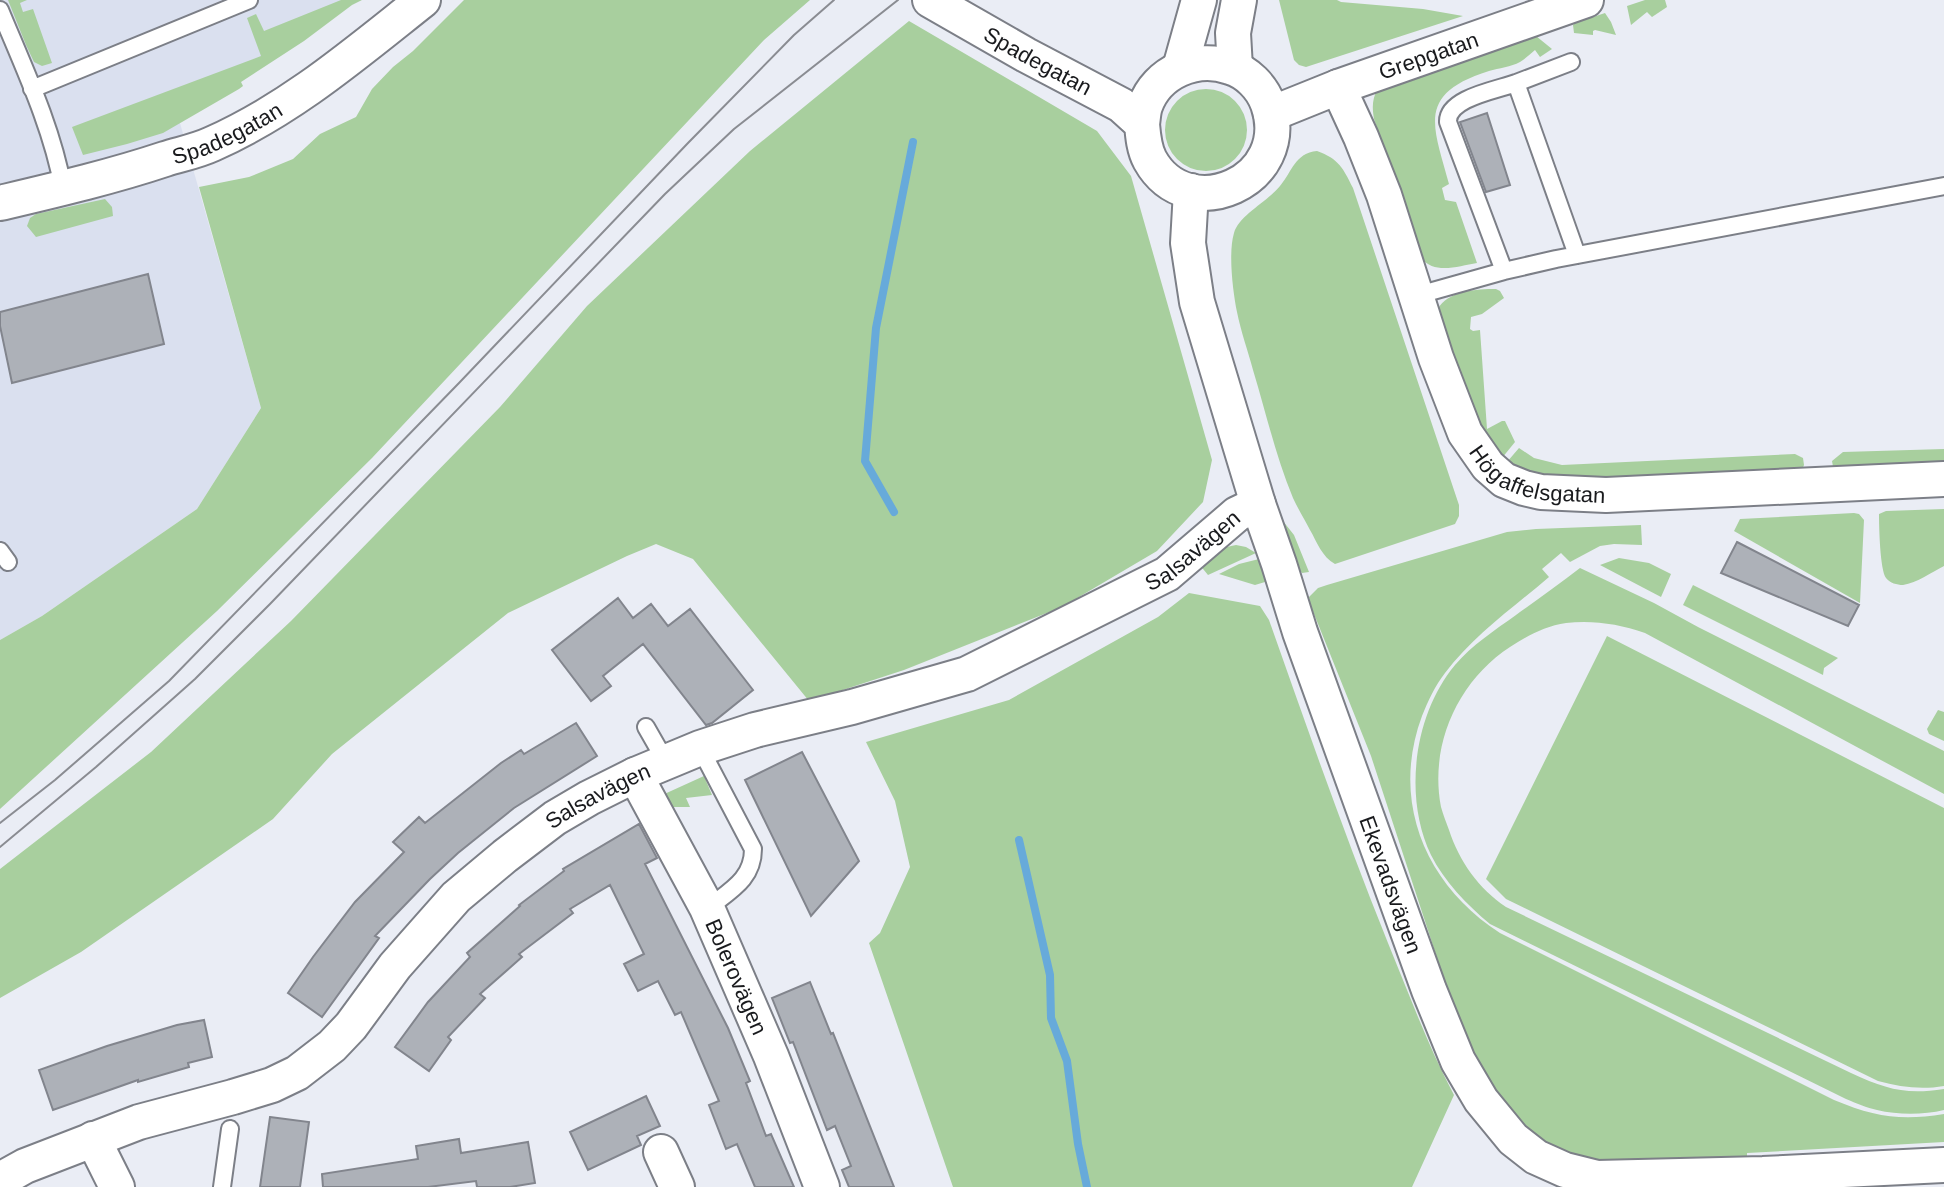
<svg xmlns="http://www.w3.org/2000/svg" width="1944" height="1187" viewBox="0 0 1944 1187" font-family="Arial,sans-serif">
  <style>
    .built { fill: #dae0ef }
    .green { fill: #a8cf9e }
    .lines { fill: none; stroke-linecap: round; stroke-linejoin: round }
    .stream { stroke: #67aada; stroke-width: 8 }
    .building { fill: #adb1b8; stroke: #82858d; stroke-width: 2 }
    .lane-casing { stroke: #7c7f87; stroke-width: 20 }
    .street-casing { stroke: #7c7f87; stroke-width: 38 }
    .lane { stroke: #fff; stroke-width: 16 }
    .street { stroke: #fff; stroke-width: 34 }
    .tram { stroke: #8a8c92; stroke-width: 2 }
    .labels { text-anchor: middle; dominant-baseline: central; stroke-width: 7; stroke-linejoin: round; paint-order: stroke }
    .street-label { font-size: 22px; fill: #191a1d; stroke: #f9fafe }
  </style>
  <rect width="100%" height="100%" fill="#eaedf5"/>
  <path class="built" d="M0,0H357L178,116L261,408L197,509L42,616L0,640Z"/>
  <path class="green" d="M8,0H27L20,3L23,12L33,9L52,63L42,66L34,62L26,45Z
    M341,0H362L352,5L304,41L241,82L243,86L239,89L163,133L127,144L83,155L72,127L261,56L247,18L256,14L264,31Z
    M464,0H810L764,40L372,458L217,611L0,809V640L42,616L197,509L261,408L199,187L249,177L293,159L320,134L356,117L372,89L393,67L413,51Z
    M1279,0H1337L1341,2L1423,9L1463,16L1306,67L1299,65L1294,60Z
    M1645,0H1665L1667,7L1652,17L1647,12L1631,25L1627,6Z
    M1605,13L1611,22L1616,35L1595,30L1593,31V35L1574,33L1573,25L1575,23Z
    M909,21L1097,131L1131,176L1212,460L1203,502L1157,551L1062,607L904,670L809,701L693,559L656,544L627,556L508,613L332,754L273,819L81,952L0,998V869L151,752L291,621L500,407L587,306L750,151Z
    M1528,36H1536L1552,49L1540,57L1535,50C1530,54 1525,59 1520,62C1511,67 1499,68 1489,71C1416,94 1433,125 1449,184L1442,188L1445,200L1456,202L1477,263C1458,266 1435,275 1421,258L1374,119C1372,107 1372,99 1378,88Z
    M1165 130a41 41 0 1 1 82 0a41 41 0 1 1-82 0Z
    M1317,151C1339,159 1343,168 1353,188L1459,505V516L1455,524L1335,564C1322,557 1317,542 1310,530C1305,520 1298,509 1293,498C1276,457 1266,413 1253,370C1248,351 1241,332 1237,312C1233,292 1228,253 1234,233C1239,215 1267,202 1280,186C1292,172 1295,153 1317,151Z
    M105,199L112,207L113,216L36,237L27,226L30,218L36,214Z
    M1496,289L1500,291L1504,298L1482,314L1471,317L1470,329L1473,331L1480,330L1487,429L1502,421H1505L1515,442L1502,458L1483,437L1438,309C1447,291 1477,289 1496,289Z
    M1519,448L1534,458L1562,465L1795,454L1803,458L1804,465L1802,470L1567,483L1519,471L1507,462Z
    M1944,449V467L1834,472L1832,461L1843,452Z
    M1944,509V566C1932,572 1917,583 1903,585C1897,585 1890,583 1886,578C1880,570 1879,525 1879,514L1886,511Z
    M1854,513L1859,514L1864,520L1860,603L1734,531L1740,519Z
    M1279,516L1294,535L1309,572L1302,573L1297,567Z
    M1641,525L1642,545L1614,544L1600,546L1570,562L1561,553L1542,569L1549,577C1514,607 1473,636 1445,673C1435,686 1428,701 1422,716C1390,802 1426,885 1500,933L1834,1100C1875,1117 1901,1121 1944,1114V1142L1747,1153V1162L1643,1166L1577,1160L1534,1139L1472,1065L1371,756L1310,604L1309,597L1318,588L1327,585L1507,532L1536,529Z
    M1236,545L1246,547L1256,553L1208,575L1199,564L1222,548Z
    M1619,558L1649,563L1671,574L1661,597L1600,565Z
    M1259,559L1267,579L1265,582L1255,585L1219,574L1239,564Z
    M1580,568L1654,603L1698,627L1944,751V794L1645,633C1619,624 1593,620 1566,623C1545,626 1527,636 1510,647C1458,681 1429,745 1441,807C1443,814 1446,822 1449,830C1459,861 1479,889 1506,907L1851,1073C1886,1089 1905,1095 1944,1089V1110C1923,1115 1898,1115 1877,1110C1867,1108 1856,1103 1846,1099L1490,924C1467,905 1444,881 1431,855C1403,797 1414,714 1455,665C1472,645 1495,630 1516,615C1538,599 1559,584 1580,568Z
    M1693,585L1838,658L1824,668L1823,675L1683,605Z
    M1189,593L1260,606L1269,620C1307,728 1345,836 1388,943C1409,994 1428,1046 1454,1095L1412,1187H953L869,943L880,933L910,867L895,801L866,742L1009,700L1158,617Z
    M1607,636L1944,808V1086C1921,1090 1900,1087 1878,1081L1506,899L1486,879Z
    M1938,710L1944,712V741L1929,734L1927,729Z
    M704,776L712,795L686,798L690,807H666L660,796Z"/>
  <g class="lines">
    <path class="stream" d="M894,512L865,461L876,328L913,142
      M1019,840L1050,975L1051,1018L1067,1061L1078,1144L1087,1187"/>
  </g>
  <path class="building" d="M1487,113L1510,185L1486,192L1460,122Z
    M148,274L164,344L12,383L0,326V312Z
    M1737,542L1859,605L1848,626L1721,573Z
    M618,598L633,618L651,604L668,626L690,609L753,690L712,723L706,725L643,644L603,676L611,686L591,701L552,650Z
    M576,723L597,756L514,808L458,853L430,879L375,936L379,938L322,1017L288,993L313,957L355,902L404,852L393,842L419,817L425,823L501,763L521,750L524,754Z
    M802,752L859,861L811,916L745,780Z
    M639,824L657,858L645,864L728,1028L750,1081L746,1083L766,1136L771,1134L794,1187H755L737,1144L726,1149L709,1105L719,1101L681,1012L675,1015L658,981L638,991L624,964L644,954L610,885L570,909L573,913L519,954L522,957L480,994L485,998L448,1037L451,1040L429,1071L395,1047L428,1002L470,957L467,953L520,906L519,905L564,871L563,869Z
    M810,982L831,1034L833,1033L894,1187H849L842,1170L851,1166L835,1126L827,1130L793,1042L790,1043L772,998Z
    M204,1020L212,1057L188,1063L189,1067L138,1082V1080L53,1110L39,1070L107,1046L177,1025Z
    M646,1096L660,1126L637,1136L641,1145L588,1170L570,1132Z
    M270,1117L309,1122L300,1187H260Z
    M459,1139L461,1153L528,1142L535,1183L510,1187H477L476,1181L428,1187H323L322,1174L418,1159L416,1146Z"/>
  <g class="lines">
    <defs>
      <path id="lane" d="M0,10C24,68 52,127 63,188
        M1516,83L1571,62
        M32,89L249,0
        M1504,271L1448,122C1447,98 1497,90 1516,83L1577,255
        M1415,296L1504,271L1556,259L1944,186
        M0,551L8,562
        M646,727L666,762
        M700,748L753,849C753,880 729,891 707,909
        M222,1187L230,1129"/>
      <g id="street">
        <path id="s1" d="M930,0L1026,55L1121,105L1142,124C1143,136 1144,149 1150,160C1188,228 1295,181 1268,104C1262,87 1247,72 1230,67C1196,55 1157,72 1145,106C1143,112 1143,118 1142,124"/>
        <path d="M1180,68L1199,0"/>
        <path d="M1235,68L1233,33L1239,0"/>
        <path id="s2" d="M1338,87L1361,137L1384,195L1436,358L1465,433L1488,466L1504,480L1524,488L1541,492L1606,495L1944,479"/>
        <path id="s3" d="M1271,114L1338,87L1586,0"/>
        <path id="s4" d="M1191,191L1188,243L1197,302L1258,504L1279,564L1300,632L1429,990L1458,1061L1481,1100L1513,1139L1536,1157L1565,1170L1597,1178L1763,1174L1944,1165"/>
        <path id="s5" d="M0,203C55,190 111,177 165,159C181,154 197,151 212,144C291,109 356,53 423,0"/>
        <path id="s6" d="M635,775L707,908L771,1056L822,1187"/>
        <path d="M93,1139L117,1187"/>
        <path d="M661,1152L677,1187"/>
        <path id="s7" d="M0,1180L25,1166L139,1122L233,1097L272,1085L297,1073L332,1046L351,1026L395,966L456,897L505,856L555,818L589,798L635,775L700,748L755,730L852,707L967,674L1167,574L1237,514L1258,504"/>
      </g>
    </defs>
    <use href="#lane" class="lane-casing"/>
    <use href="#street" class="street-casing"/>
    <use href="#lane" class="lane"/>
    <use href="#street" class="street"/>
    <path class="tram" d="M0,823L55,780L169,681L459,383L688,143L794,35L834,0
      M0,847L96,767L195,679L270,604L665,194L734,129L898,0"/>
  </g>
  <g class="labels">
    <g class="street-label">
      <text stroke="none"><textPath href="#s3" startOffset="168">Grepgatan</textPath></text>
      <text stroke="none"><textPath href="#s1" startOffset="124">Spadegatan</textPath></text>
      <text stroke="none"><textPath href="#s5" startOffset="238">Spadegatan</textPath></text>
      <text stroke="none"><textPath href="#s2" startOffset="460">Högaffelsgatan</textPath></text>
      <text stroke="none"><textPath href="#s7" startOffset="1378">Salsavägen</textPath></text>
      <text stroke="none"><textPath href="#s7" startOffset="730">Salsavägen</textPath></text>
      <text stroke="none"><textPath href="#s4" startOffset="726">Ekevadsvägen</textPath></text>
      <text stroke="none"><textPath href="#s6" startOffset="226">Bolerovägen</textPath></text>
    </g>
  </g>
</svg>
